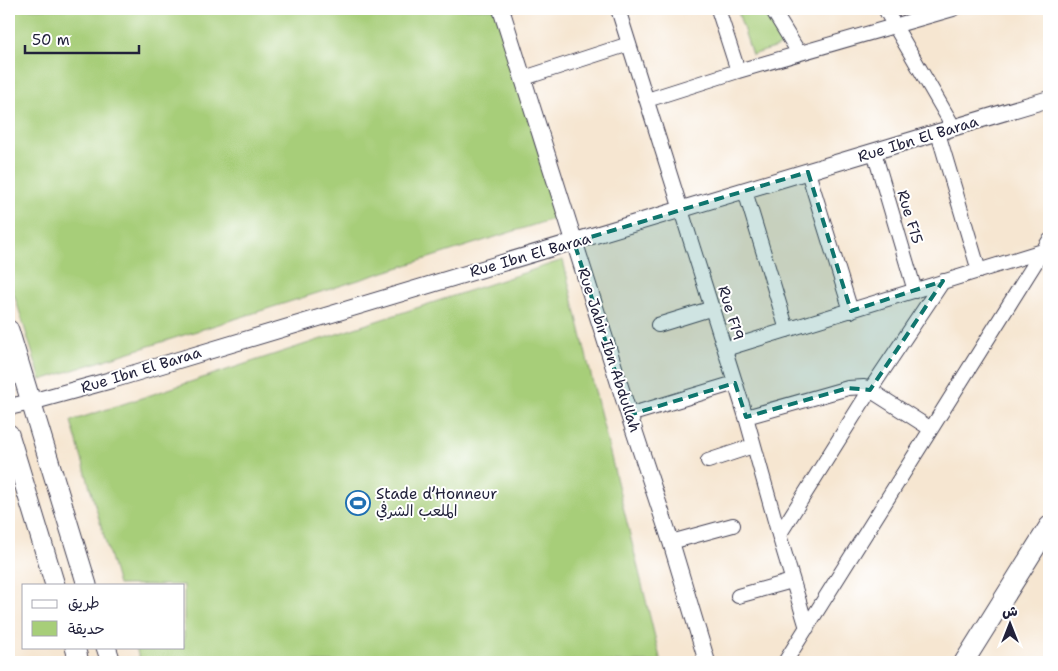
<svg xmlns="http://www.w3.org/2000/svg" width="1058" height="671" viewBox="0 0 1058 671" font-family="'Shantell Sans','Playpen Sans Arabic',sans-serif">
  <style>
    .green { fill: #a7ce79; stroke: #64785a }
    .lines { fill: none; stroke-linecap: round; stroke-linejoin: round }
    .minor-casing { stroke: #423f52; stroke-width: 16 }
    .tertiary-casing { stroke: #423f52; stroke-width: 18 }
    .secondary-casing { stroke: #423f52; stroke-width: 21 }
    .minor { stroke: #fff; stroke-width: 14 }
    .tertiary { stroke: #fff; stroke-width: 16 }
    .secondary { stroke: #fff; stroke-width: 19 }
    .marked { fill: #0f766e; fill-opacity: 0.2; stroke: #0f766e; stroke-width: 4; stroke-dasharray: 10 6; stroke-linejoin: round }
    .labels { text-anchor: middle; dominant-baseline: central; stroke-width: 4; stroke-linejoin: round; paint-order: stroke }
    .street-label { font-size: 15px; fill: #22223b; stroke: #fff }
    .poi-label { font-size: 15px; fill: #22223b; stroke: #fff; text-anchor: start }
  </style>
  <rect width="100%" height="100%" fill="#fff"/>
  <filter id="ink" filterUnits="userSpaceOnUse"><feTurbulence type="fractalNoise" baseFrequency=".02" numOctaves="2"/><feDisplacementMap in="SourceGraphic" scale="10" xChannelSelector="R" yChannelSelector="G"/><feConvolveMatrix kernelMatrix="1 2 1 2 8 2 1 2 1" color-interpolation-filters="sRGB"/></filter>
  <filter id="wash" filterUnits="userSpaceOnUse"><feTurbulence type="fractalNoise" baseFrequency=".0096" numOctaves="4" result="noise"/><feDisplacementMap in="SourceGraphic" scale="20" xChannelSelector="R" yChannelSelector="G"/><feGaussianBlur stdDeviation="1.12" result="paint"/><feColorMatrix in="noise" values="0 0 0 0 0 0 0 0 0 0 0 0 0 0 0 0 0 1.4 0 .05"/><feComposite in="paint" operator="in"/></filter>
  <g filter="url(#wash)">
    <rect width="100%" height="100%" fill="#f6e6d1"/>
    <path class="green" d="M9,9H495L559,217L41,380L9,278Z
      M737,9H765L786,44L752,55Z
      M563,260L661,662H140L136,647H184V585H118L71,421Z"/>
  </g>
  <g filter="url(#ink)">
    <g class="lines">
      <defs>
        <path id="minor" d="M618,9L746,417L779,535L807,628
          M718,9L738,71
          M772,9L799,53
          M885,9L954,128
          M524,78L629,44
          M647,100L738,71L953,9
          M938,133L979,271
          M874,152L915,291
          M808,172L851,311
          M745,191L787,330
          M658,325L713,308
          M725,349L1043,251
          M629,415L735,383
          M746,417L848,388L864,387L870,390L931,429
          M708,461L753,446
          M779,535L870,390L943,281
          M671,542L733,525
          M738,596L792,581
          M785,662L1049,241"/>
        <path id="tertiary" d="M501,9L629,415L671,542L707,662
          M9,407L31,402L115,379L1049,99"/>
        <path id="secondary" d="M9,330L87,585
          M9,434L55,585
          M75,647L79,662
          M106,647L111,662
          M964,662L1049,526"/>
      </defs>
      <use href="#minor" class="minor-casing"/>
      <use href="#tertiary" class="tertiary-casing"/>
      <use href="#secondary" class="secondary-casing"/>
      <use href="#minor" class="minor"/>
      <use href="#tertiary" class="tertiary"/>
      <use href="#secondary" class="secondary"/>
    </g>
  </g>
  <path class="marked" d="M808,172L851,311L943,281L870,390L848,388L746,417L735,383L629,415L574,242Z"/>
  <defs>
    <symbol id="stadium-ring" viewBox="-11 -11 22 22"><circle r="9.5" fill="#fff" stroke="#1f6fb2" stroke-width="1.5"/><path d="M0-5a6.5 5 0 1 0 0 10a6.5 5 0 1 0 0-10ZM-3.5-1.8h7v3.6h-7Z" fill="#1f6fb2"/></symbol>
  </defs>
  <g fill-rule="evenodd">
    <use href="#stadium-ring" x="344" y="489" width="28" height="28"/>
  </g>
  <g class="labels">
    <g class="street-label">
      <text transform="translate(918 139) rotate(-17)">Rue Ibn El Baraa</text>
      <text transform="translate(910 217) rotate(73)">Rue F15</text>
      <text transform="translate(530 255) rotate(-16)">Rue Ibn El Baraa</text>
      <text transform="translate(731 313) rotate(73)">Rue F19</text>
      <text transform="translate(609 350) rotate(72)">Rue Jabir Ibn Abdullah</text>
      <text transform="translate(141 370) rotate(-17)">Rue Ibn El Baraa</text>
    </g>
    <g class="poi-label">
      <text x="376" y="494">Stade d’Honneur<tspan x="376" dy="17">الملعب الشرفي</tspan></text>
    </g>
  </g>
  <rect width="1058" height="671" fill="none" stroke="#fff" stroke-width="30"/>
  <rect x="22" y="584" width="162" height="65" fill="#ffffff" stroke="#a7a7b1"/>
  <rect x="32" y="600" width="25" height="8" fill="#ffffff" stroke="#a7a7b1"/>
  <text x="68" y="608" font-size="15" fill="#22223b">طريق</text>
  <rect x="32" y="621" width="25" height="15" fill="#a7ce79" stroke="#a7a7b1"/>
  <text x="68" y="634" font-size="15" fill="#22223b">حديقة</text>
  <g transform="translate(1010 624)" stroke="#ffffff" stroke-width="4" paint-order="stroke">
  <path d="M0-4L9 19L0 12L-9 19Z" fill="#22223b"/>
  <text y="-8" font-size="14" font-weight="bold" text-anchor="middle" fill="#22223b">ش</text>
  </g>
  <path d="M25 45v8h114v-8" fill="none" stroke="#22223b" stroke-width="2.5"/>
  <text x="32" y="45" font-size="15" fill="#22223b" stroke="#ffffff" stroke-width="4" paint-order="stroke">50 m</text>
</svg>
